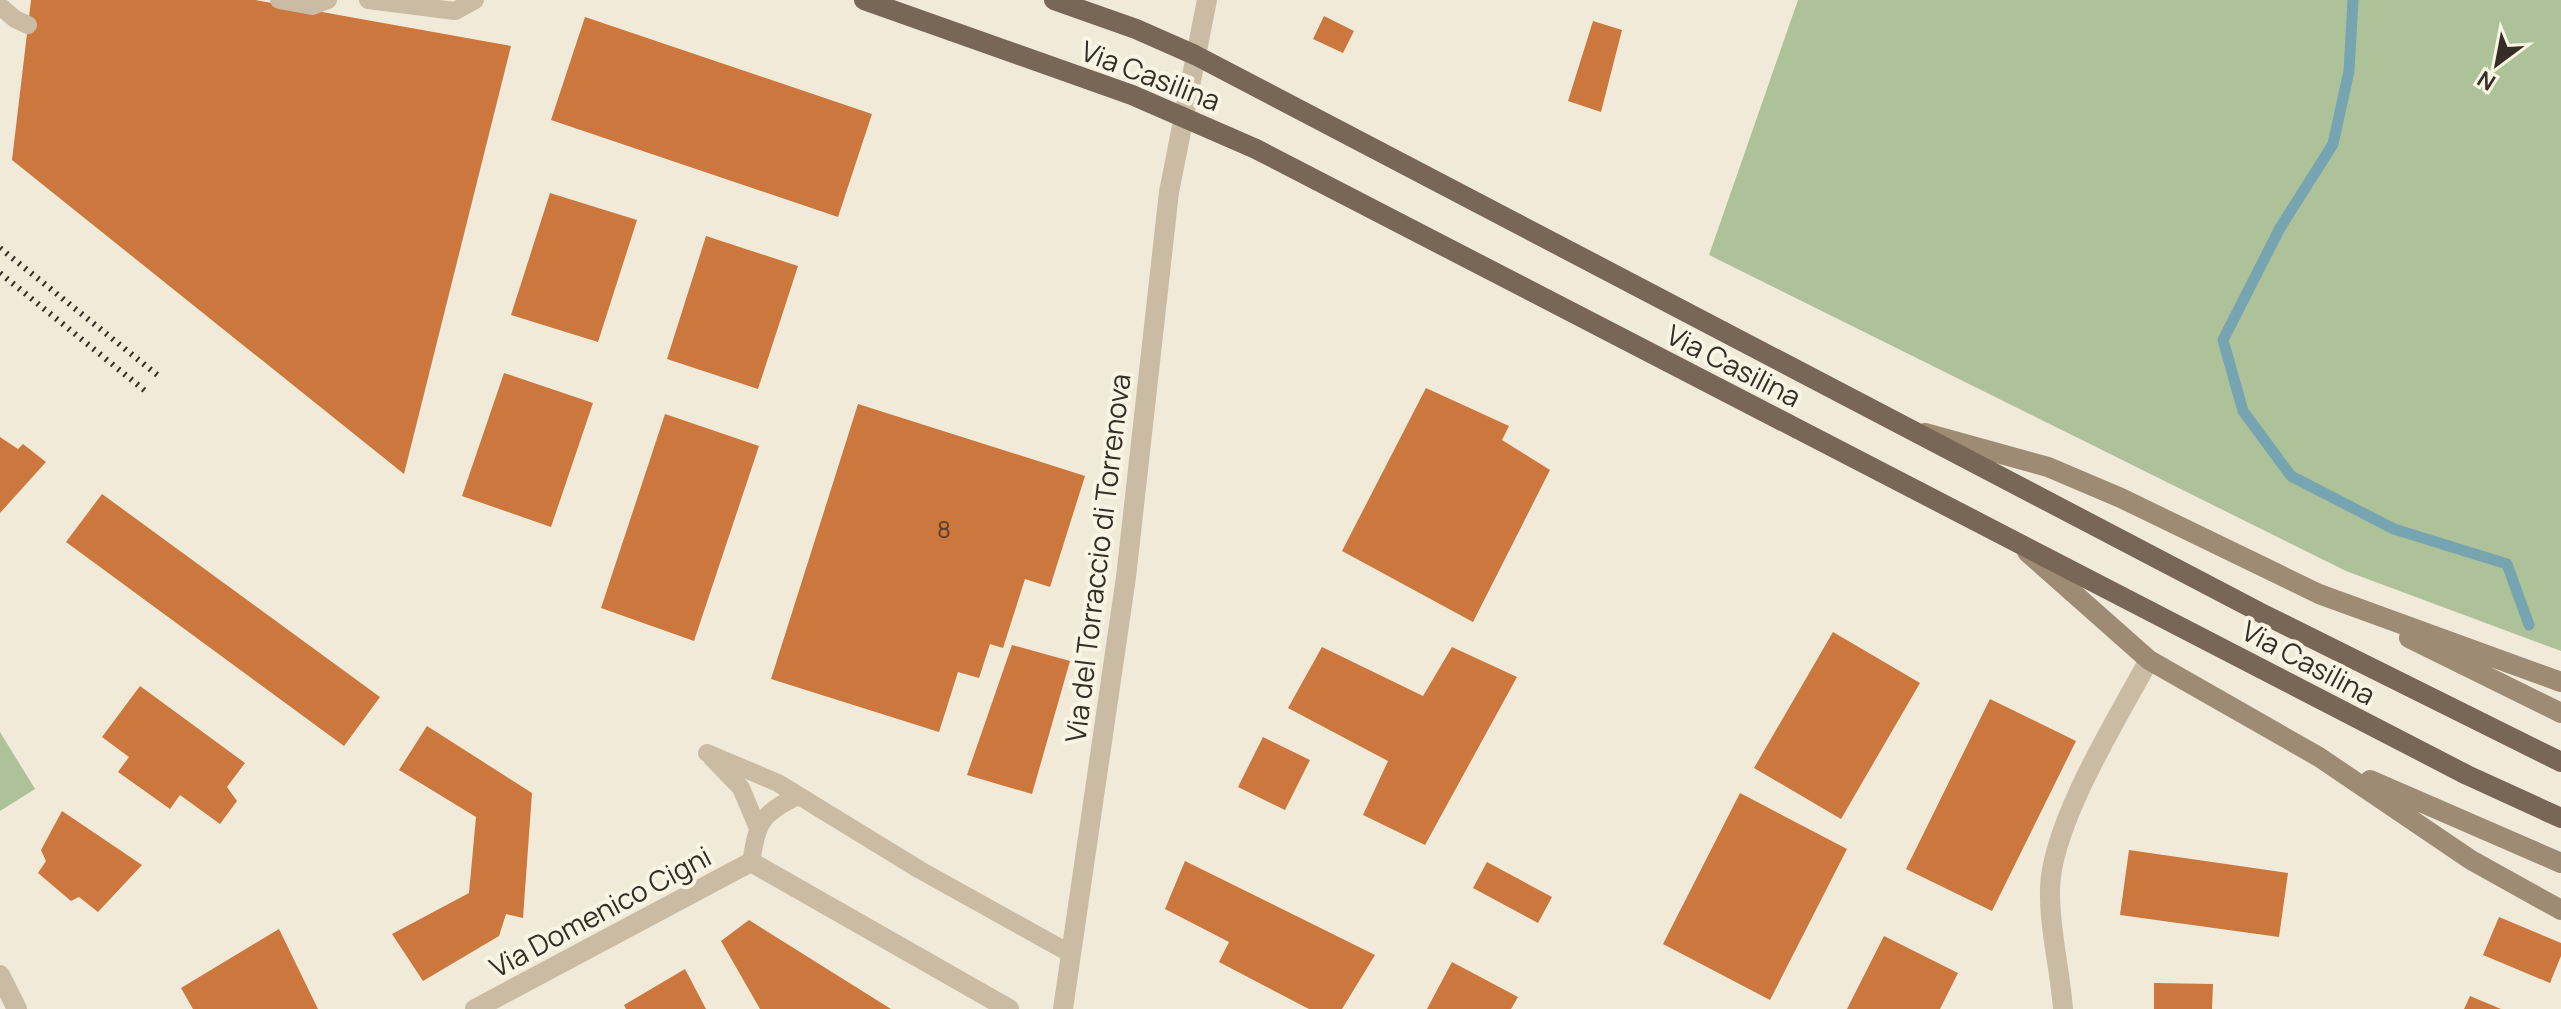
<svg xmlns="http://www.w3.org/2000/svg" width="2561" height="1009" viewBox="0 0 2561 1009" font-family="Manrope,sans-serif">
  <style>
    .green { fill: #adc298 }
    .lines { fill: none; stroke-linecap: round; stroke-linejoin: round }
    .stream { stroke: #76a4b0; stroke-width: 11 }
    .building { fill: #cb773d }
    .lane { stroke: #cabca4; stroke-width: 18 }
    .street { stroke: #cabca4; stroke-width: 20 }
    .secondary { stroke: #9e8b75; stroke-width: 20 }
    .primary { stroke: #786756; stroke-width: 20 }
    .rail { stroke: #352d26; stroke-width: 6; stroke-dasharray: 2 6; stroke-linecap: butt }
    .labels { text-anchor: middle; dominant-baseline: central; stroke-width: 8; stroke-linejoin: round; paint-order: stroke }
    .number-label { font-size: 24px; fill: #5a402c }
    .street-label { font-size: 28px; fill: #352d26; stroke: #faf4e4 }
  </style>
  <rect width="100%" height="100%" fill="#f2ead8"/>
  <path class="green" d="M1798,0H2561V651L2346,571L1709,255Z
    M0,732L35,789L0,811Z"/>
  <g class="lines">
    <path class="stream" d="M2353,0L2349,71L2333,144L2280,228L2223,340L2243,411L2291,476L2394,529L2507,564L2529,625"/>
  </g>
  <path class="building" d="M31,0H255L511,46L404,474L12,160Z
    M1324,16L1354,31L1343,53L1313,39Z
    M585,17L872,114L838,217L551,120Z
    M1593,21L1622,30L1601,112L1568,101Z
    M550,193L637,220L598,342L511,315Z
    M706,236L798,266L758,389L667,359Z
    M504,373L593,403L551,527L462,496Z
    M1426,388L1509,426L1502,440L1550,470L1473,622L1342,551Z
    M858,404L1085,476L1050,587L1025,579L1003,648L990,644L979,678L958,672L939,732L771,679Z
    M665,414L759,446L694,641L601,608Z
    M0,437L18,449L23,444L46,462L0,513Z
    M102,494L380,697L344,746L66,542Z
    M1833,632L1920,683L1841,819L1754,768Z
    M1012,645L1070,661L1032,794L967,775Z
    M1322,647L1423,696L1452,647L1517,677L1425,845L1363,815L1388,761L1288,708Z
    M140,686L245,763L227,787L237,801L220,824L180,795L170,809L118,772L129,757L102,737Z
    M1990,699L2076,741L1992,911L1906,869Z
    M427,726L532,793L523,918L506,914L499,936L423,981L392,934L469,893L476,817L399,770Z
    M1263,737L1310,760L1285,810L1238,787Z
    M1740,793L1847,849L1770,1000L1663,944Z
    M62,811L142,865L98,912L79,897L71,901L38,873L46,861L41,850Z
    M2129,850L2288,873L2279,937L2120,915Z
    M1185,861L1375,955L1342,1009H1309L1219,962L1229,942L1165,909Z
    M1487,862L1552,897L1538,923L1473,888Z
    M2499,917L2561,943V956L2550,983L2483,955Z
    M749,920L891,1009H760L721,941Z
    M279,929L318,1009H193L181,988Z
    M1884,936L1958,973L1940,1009H1847Z
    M1452,962L1518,997L1511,1009H1427Z
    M685,969L706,1009H626L624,1005Z
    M2154,983L2213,984L2212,1009H2154Z
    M2470,996L2501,1009H2464Z"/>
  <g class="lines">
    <path class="lane" d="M279,0L312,6L328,0
      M368,0L455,11L475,0
      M0,6L15,19L28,25
      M707,753L778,783L920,870L1071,954
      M712,758L741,788L757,826
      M751,862C758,822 760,814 798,796"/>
    <path class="street" d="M0,975L17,1009
      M475,1009L751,862L1009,1009
      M1063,1009L1126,577L1169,192L1207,0
      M2063,1009C2060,969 2049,928 2050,888C2052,823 2117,719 2149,660"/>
    <path class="secondary" d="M1925,433L2048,467L2121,498L2319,594L2561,682
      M2027,552L2149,660L2319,757L2471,860L2561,910
      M2409,638L2561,713
      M2370,780L2561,863"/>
    <path class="primary" d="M864,0L1132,95L1256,149L2467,775L2561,818
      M1054,0L1136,29L1195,55L2263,614L2561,762"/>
    <path class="rail" d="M0,248L161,378
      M0,273L149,394"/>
  </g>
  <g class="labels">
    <g class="number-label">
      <text x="944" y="528">8</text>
    </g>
    <g class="street-label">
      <text transform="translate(1151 75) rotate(21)">Via Casilina</text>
      <text transform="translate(1734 365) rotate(27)">Via Casilina</text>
      <text transform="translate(1097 558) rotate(-83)">Via del Torraccio di Torrenova</text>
      <text transform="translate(2309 662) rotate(28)">Via Casilina</text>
      <text transform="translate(600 911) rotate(-28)">Via Domenico Cigni</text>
    </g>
  </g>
  <g transform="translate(2497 64) rotate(212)" stroke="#faf4e4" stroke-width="6" paint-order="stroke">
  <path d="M0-6L14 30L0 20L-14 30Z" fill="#352d26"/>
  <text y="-12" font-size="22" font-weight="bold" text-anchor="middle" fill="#352d26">N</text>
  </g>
</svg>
